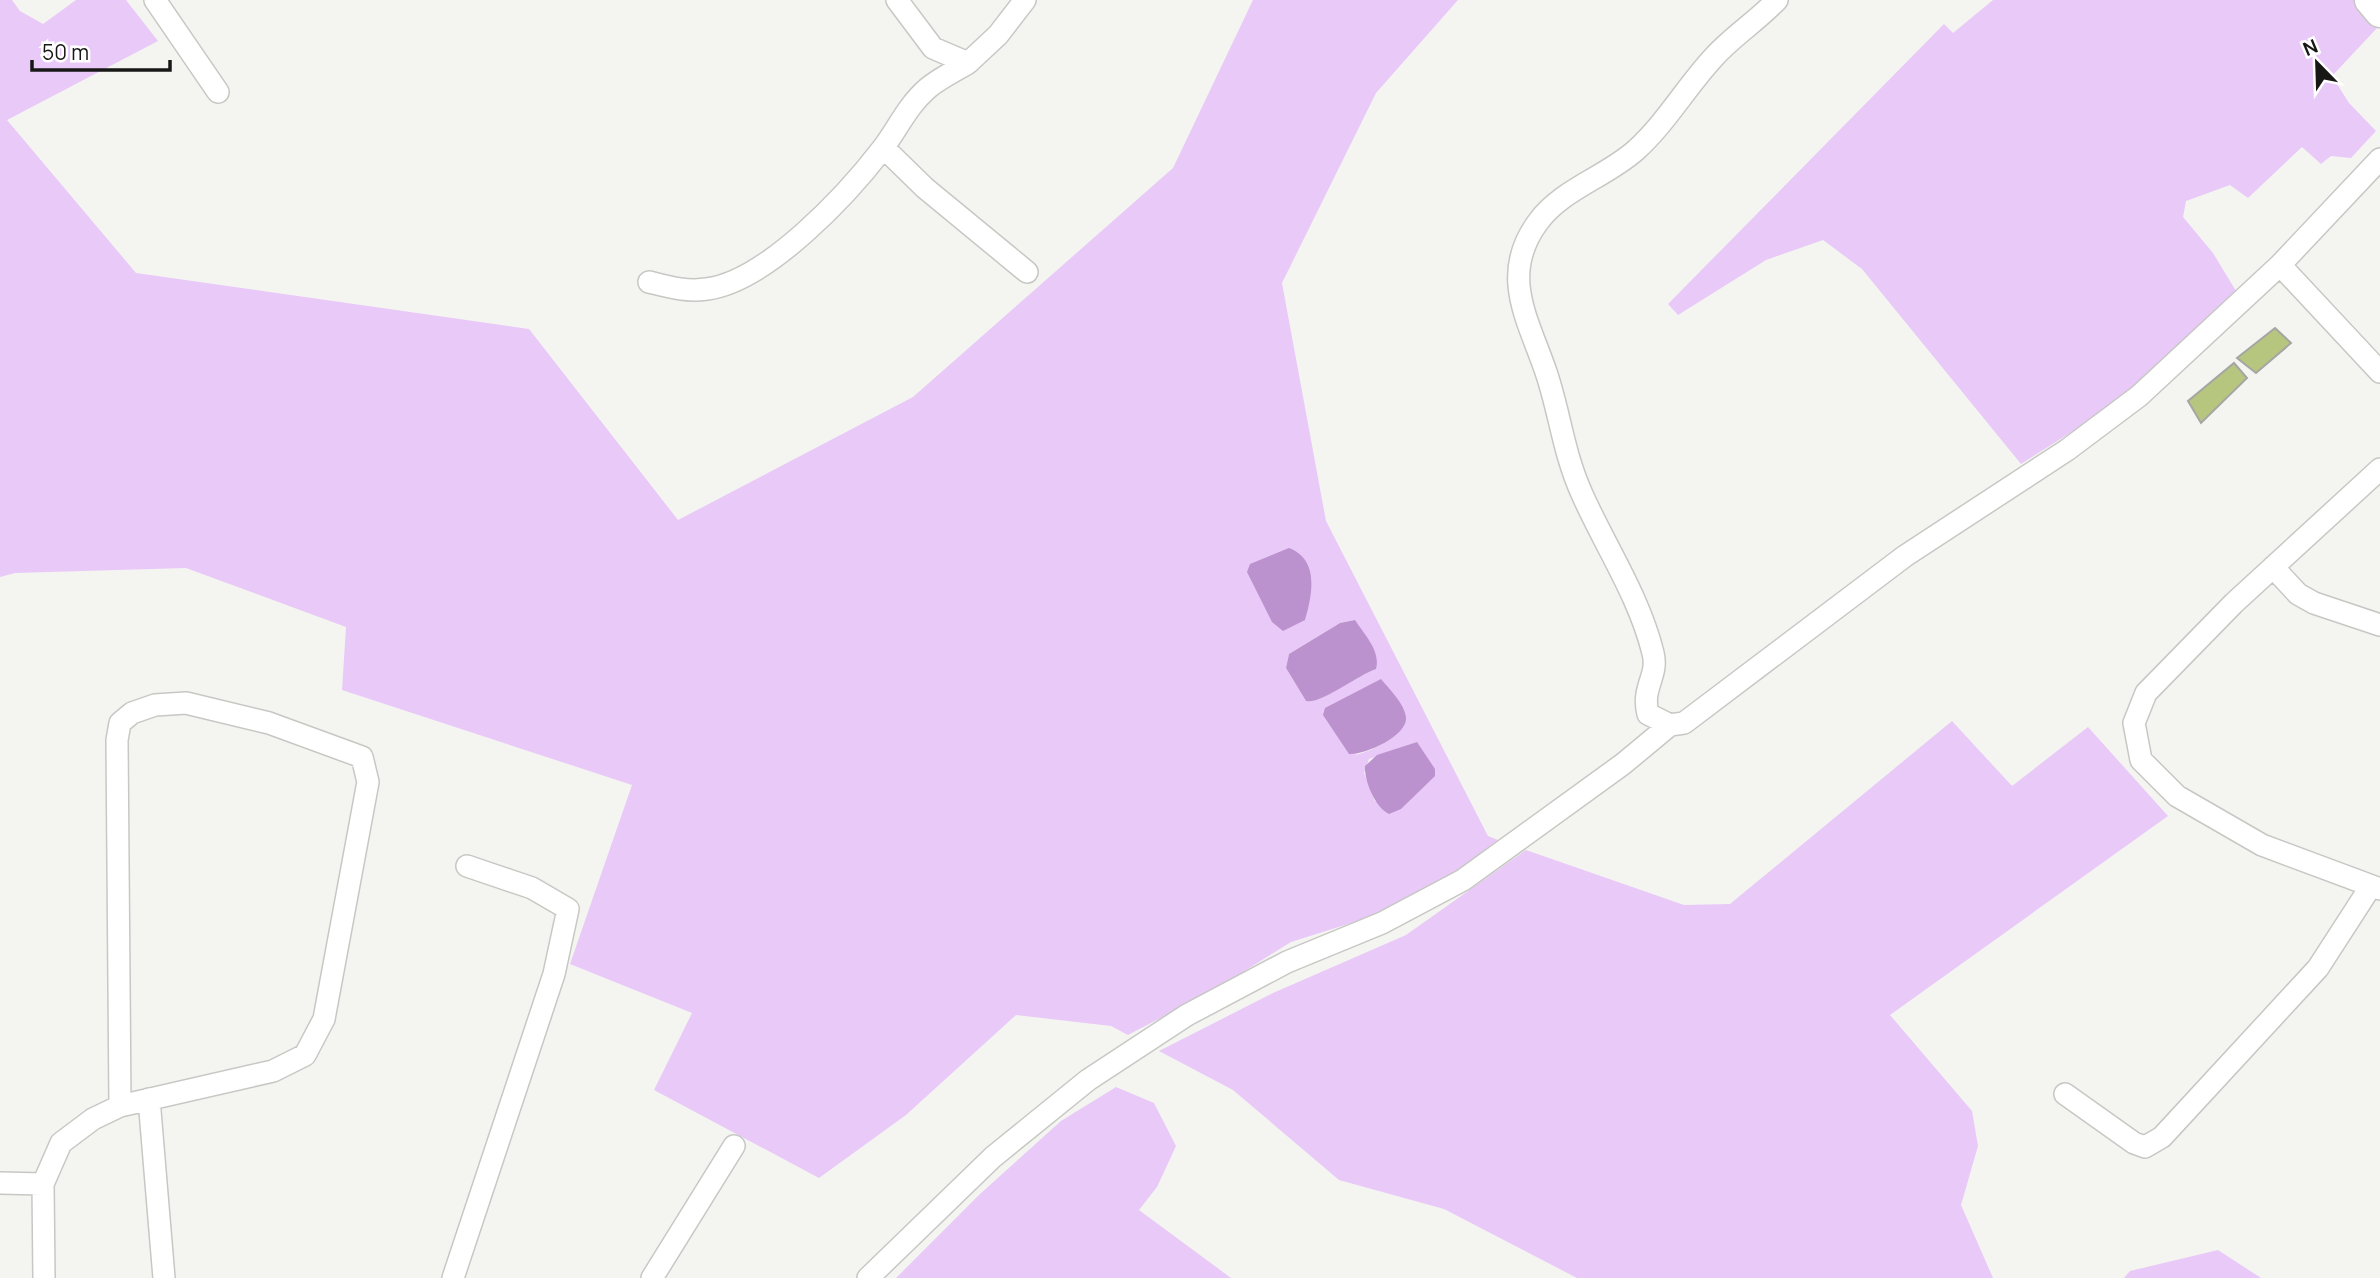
<svg xmlns="http://www.w3.org/2000/svg" width="2380" height="1278" viewBox="0 0 2380 1278" font-family="Manrope,sans-serif">
  <style>
    .green { fill: #e9c9f8; fill-rule: evenodd }
    .water { fill: #bb91ce }
    .building { fill: #b6c67e; stroke: #a5a6a3; stroke-width: 2 }
    .lines { fill: none; stroke-linecap: round; stroke-linejoin: round }
    .street-casing { stroke: #c7c8c4; stroke-width: 24 }
    .secondary-casing { stroke: #c7c8c4; stroke-width: 33 }
    .street { stroke: #fff; stroke-width: 21 }
    .secondary { stroke: #fff; stroke-width: 30 }
  </style>
  <rect width="100%" height="100%" fill="#f4f5f1"/>
  <path class="green" d="M0,0H12L20,11L43,24L76,0H126L158,41L7,120L136,273L529,329L678,520L913,397L1173,168L1253,0H1458L1376,93L1282,283L1326,521L1488,836L1498,840L1432,889L1383,913L1291,942L1214,990L1128,1035L1111,1026L1016,1015L906,1115L819,1178L654,1090L692,1013L570,964L632,785L342,690L346,627L186,568L15,573L0,577ZM1355,620L1376,668C1360,675 1317,705 1306,701L1286,668L1289,654L1340,623ZM1404,710C1410,734 1375,750 1355,755ZM1417,742L1375,802L1364,773L1369,759Z
    M1993,0H2354L2378,27L2332,76L2349,103L2376,131L2351,158L2331,156L2321,164L2302,147L2248,198L2230,185L2186,201L2183,217L2213,253L2236,291L2183,346L2108,409L2021,464L1862,269L1823,240L1766,260L1678,315L1668,304L1944,24L1953,33Z
    M1952,721L2012,786L2088,727L2168,816L1890,1015L1972,1111L1978,1146L1961,1205L1993,1278H1577L1444,1209L1339,1180L1233,1090L1159,1051L1273,993L1406,935L1526,850L1684,905L1730,904Z
    M1116,1087L1154,1103L1176,1146L1157,1187L1139,1210L1231,1278H896L980,1194L1061,1121Z
    M2218,1250L2261,1278H2124L2130,1271Z"/>
  <path class="water" d="M1289,548C1320,560 1312,595 1305,620L1283,631L1272,622L1247,572L1250,564Z
    M1355,620C1364,634 1381,651 1376,669C1358,675 1320,705 1306,701L1286,668L1289,654L1340,623Z
    M1381,679C1390,690 1404,703 1406,717C1408,736 1365,755 1349,754L1323,715L1325,708Z
    M1417,742L1435,769V776L1401,809L1389,814C1375,808 1364,780 1365,766L1377,755Z"/>
  <path class="building" d="M2275,328L2291,343L2256,373L2237,358Z
    M2234,363L2247,378L2201,423L2188,401Z"/>
  <g class="lines">
    <defs>
      <path id="street" d="M155,0L218,92
        M897,0L933,48L968,63L998,35L1025,0
        M884,148L925,188L1027,272
        M2380,159L2280,265L2380,372
        M649,282C669,287 686,292 707,289C767,281 847,195 883,148C898,128 908,105 928,88C940,78 955,71 968,63
        M2380,469L2234,603L2146,693L2134,723L2141,760L2177,796L2262,845L2380,889
        M2273,567L2298,594L2314,603L2380,625
        M1670,725L1648,714C1641,687 1659,676 1653,653C1639,596 1605,546 1582,494C1563,452 1560,413 1546,372C1528,319 1499,275 1538,222C1562,189 1606,177 1636,150C1666,123 1686,87 1714,57C1733,36 1757,21 1777,0
        M2065,1094L2134,1143L2145,1147L2162,1137L2318,968L2371,886
        M149,1099L164,1278
        M0,1183L43,1184
        M44,1278L43,1184L61,1143L93,1119L120,1106L273,1071L305,1055L324,1019L368,782L362,757L269,723L186,703L155,705L132,713L120,723L117,740L120,1106
        M453,1278L554,974L568,909L532,888L467,866
        M652,1278L734,1146
        M868,1278L993,1157L1088,1080L1187,1015L1287,962L1382,923L1463,880L1623,764L1670,725L1684,723L1905,556L2067,450L2139,396L2280,265"/>
      <path id="secondary" d="M2370,0L2380,12"/>
    </defs>
    <use href="#street" class="street-casing"/>
    <use href="#secondary" class="secondary-casing"/>
    <use href="#street" class="street"/>
    <use href="#secondary" class="secondary"/>
  </g>
  <g transform="translate(2317 63) rotate(337)" stroke="#ffffff" stroke-width="5" paint-order="stroke">
  <path d="M0-5L12 26L0 18L-12 26Z" fill="#171716"/>
  <text y="-10" font-size="19" font-weight="bold" text-anchor="middle" fill="#171716">N</text>
  </g>
  <path d="M32 60v10h138v-10" fill="none" stroke="#171716" stroke-width="3.5"/>
  <text x="42" y="60" font-size="21" fill="#171716" stroke="#ffffff" stroke-width="5" paint-order="stroke">50 m</text>
</svg>
